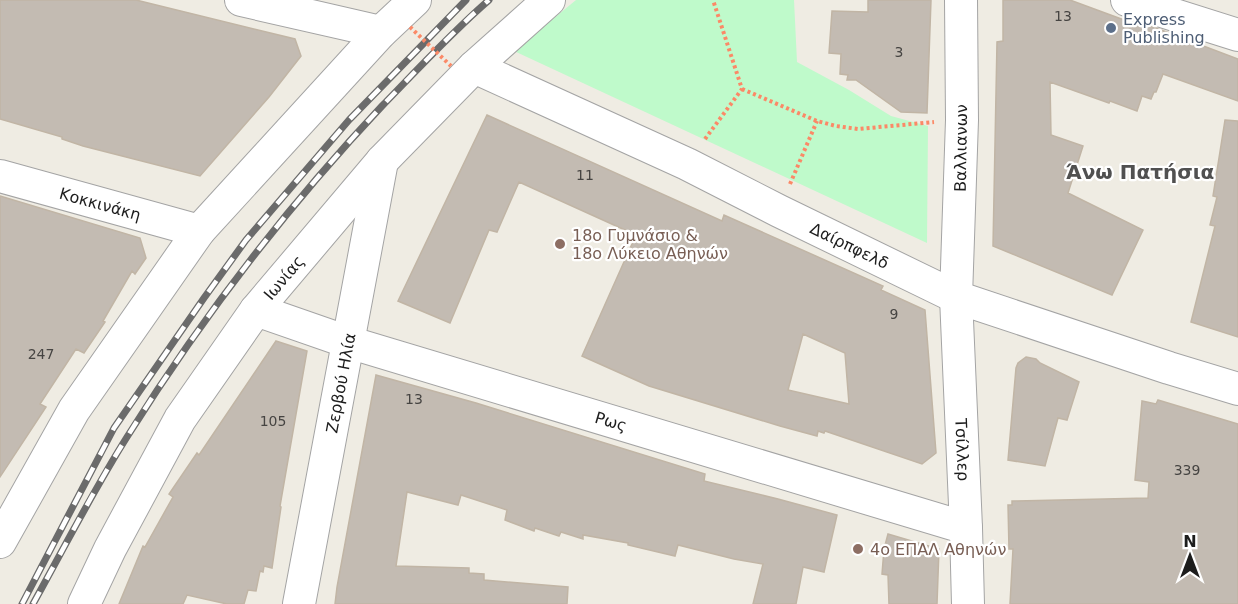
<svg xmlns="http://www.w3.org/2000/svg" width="1238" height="604" viewBox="0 0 1238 604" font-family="'DejaVu Sans',sans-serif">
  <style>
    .park { fill: #bffacb }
    .building { fill: #c3bbb2; stroke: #c1b5a5; stroke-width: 1.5; fill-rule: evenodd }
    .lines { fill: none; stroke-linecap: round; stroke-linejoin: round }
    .minor-casing { stroke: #a4a4a4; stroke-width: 34 }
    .path { stroke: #fb8967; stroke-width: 4; stroke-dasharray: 3 3; stroke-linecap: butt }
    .minor { stroke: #fff; stroke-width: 32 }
    .rail-casing { stroke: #6b6b6b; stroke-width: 7 }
    .rail { stroke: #fff; stroke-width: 4.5; stroke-dasharray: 14; stroke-linecap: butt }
    .path-bridge { stroke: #fb8967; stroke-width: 4; stroke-dasharray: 3 3; stroke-linecap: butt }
    .service-dot { fill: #5c6f8a; stroke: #fff; stroke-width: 2 }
    .education-dot { fill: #8d6e63; stroke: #fff; stroke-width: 2 }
    .labels { text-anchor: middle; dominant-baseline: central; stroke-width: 4.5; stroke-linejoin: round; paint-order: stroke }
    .number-label { font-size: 14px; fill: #464442 }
    .service-label { font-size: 16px; fill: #4e5e75; stroke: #fff; text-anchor: start }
    .street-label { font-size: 16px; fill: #1d1d1d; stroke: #fff }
    .education-label { font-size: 16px; fill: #785e54; stroke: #fff; text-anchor: start }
    .quarter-label { font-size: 20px; font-weight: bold; fill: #505050; stroke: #fff }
  </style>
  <rect width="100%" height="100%" fill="#efece3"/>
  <path class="park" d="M576,0H794L797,62L849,90L891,116L928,126L927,243L514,51Z"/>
  <path class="building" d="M0,0H136L295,39L301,56L269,97L200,176L83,146L62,139V137L0,119Z
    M868,0H931L927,113L901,112L856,80H847L848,75L840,74L841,54L829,53L832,11L868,12Z
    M1003,0H1070L1135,24L1136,22L1148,25L1238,59V101L1163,74L1156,92H1154L1151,99L1142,96L1137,111L1110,101L1109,103L1050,82L1051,135L1083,146L1068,193L1143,230L1112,295L993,246L997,42L1003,41Z
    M487,115L722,221L724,215L883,286L881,290L925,310L936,453L922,464L825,431L824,433L818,431L817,436L780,426L649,386L582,356L636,235L519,182L497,232L489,230L450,323L398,301ZM803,334L845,353L849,404L788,390Z
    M1225,120L1238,121V337L1191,322L1215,226L1210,225L1217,197L1213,196Z
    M0,196L140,238L146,258L135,274L132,271L103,321L105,322L84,353L76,349L40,404L46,407L0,477Z
    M276,341L307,351L280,506L281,507L272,568L264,566L263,572L260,571L256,591L248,590L244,604H227L187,595L183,604H119L143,546L145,547L173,497L169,494L197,453L199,455Z
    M1026,357L1036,359L1040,363L1079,382L1067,420L1058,418L1045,466L1008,460L1016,368L1018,363Z
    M376,375L476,403L705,474L704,481L778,499L837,515L824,572L803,567L796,604H753L763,564L734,559L678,545L675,556L628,545V543L583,535V539L561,532L559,536L535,528L534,531L505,520L507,510L461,495L458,505L407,492L396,566L469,568V573L484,574V580L568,587L567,604H335L337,587Z
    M1158,400L1238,424V604H1010L1013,549H1009L1008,505H1012V501L1148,498L1149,482L1135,480L1142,401L1156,404Z
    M888,534L939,549L937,604H889L888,575L882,574L884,549Z"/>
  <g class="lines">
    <defs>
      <g id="minor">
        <path d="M241,0L381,32"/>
        <path id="s1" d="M961,0L962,120L956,297L966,528L968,604"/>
        <path d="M1127,0L1238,35"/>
        <path id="s2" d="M474,67L687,164L779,211L956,297L1169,368L1238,389"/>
        <path id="s3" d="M0,176L199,231"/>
        <path id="s4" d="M256,310L348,342L966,528"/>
        <path d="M0,542L74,410L199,231L381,32L415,0"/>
        <path id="s5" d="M84,604L110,549L180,419L256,310L382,161L474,67L549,0"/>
        <path id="s6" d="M299,604L382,161"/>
      </g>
    </defs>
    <use href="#minor" class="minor-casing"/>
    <path class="path" d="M742,89L817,121L836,126L858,129L934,122
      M705,139L742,89L713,0
      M790,184L817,121"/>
    <use href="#minor" class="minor"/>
    <defs>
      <path id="rail" d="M22,604L114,428L204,298L246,240L349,120L466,0
        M33,604C64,548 93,491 127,437C201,319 286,208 382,106C417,70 451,33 489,0"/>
    </defs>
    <use href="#rail" class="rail-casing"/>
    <use href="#rail" class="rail"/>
    <path class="path-bridge" d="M410,27L451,66"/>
  </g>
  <circle class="service-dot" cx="1111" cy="28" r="6"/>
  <g class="education-dot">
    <circle cx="560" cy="244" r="6"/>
    <circle cx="858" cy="549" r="6"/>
  </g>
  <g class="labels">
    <g class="number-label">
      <text x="1063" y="16">13</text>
      <text x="899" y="52">3</text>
      <text x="585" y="175">11</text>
      <text x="894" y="314">9</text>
      <text x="41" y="354">247</text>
      <text x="414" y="399">13</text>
      <text x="273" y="421">105</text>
      <text x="1187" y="470">339</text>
    </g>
    <g class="service-label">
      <text x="1123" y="19">Express<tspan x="1123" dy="18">Publishing</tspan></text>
    </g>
    <g class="street-label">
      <text transform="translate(961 148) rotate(-89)">Βαλλιανων</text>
      <text stroke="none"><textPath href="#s3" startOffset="104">Κοκκινάκη</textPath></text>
      <text stroke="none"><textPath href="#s2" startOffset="416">Δαίρπφελδ</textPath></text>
      <text stroke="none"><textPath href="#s5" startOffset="384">Ιωνίας</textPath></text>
      <text stroke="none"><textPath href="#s6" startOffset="225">Ζερβού Ηλία</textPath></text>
      <text stroke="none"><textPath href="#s4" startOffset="372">Ρως</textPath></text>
      <text stroke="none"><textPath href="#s1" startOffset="450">Τσίλλερ</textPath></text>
    </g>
    <g class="education-label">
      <text x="572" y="235">18ο Γυμνάσιο &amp;<tspan x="572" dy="18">18ο Λύκειο Αθηνών</tspan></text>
      <text x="870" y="549">4ο ΕΠΑΛ Αθηνών</text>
    </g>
    <g class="quarter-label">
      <text x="1140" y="172">Άνω Πατήσια</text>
    </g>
  </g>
  <g transform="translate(1190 556)" stroke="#ffffff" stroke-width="4.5" paint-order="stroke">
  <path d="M0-4.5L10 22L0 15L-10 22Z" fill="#1d1d1d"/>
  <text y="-9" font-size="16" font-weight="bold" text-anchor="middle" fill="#1d1d1d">N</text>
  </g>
</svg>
